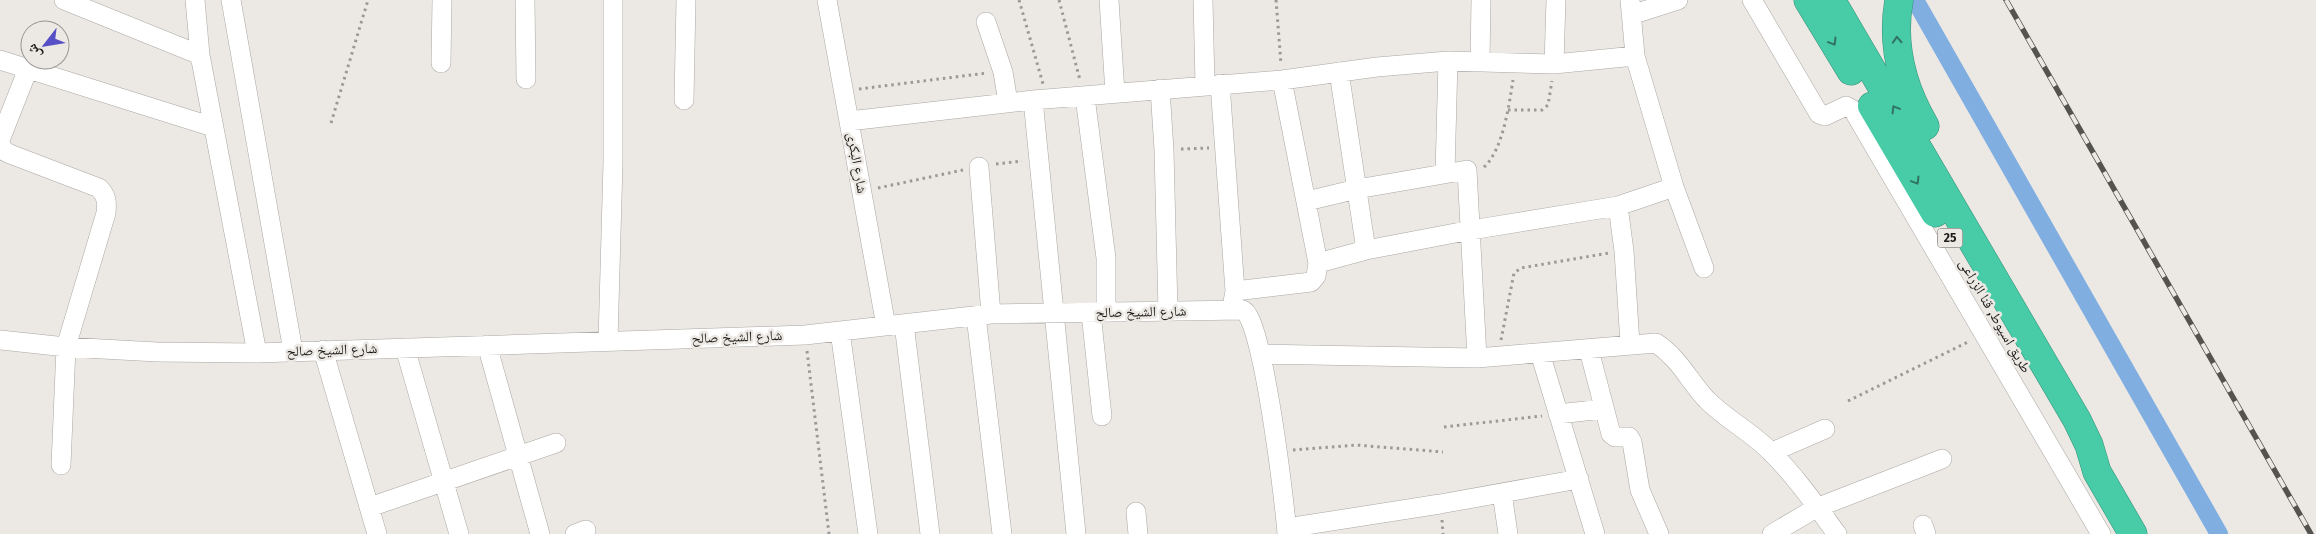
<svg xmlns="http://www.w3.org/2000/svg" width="2316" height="534" viewBox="0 0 2316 534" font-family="'Fira Sans','Noto Naskh Arabic',sans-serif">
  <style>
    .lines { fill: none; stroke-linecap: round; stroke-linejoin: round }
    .canal { stroke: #81aee1; stroke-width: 18 }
    .minor-casing { stroke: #aaa7a3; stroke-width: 20 }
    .highway-casing { stroke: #388e76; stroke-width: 29 }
    .path { stroke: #9b9996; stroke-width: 3; stroke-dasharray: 2.5 4; stroke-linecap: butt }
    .minor { stroke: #fff; stroke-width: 19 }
    .highway { stroke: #48cca8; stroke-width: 28 }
    .rail-casing { stroke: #545350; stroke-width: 5.5 }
    .rail { stroke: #ece9e5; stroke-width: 4; stroke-dasharray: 11; stroke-linecap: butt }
    .oneway { stroke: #327360 }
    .labels { text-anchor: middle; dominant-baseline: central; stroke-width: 5; stroke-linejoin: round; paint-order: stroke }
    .shield { fill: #ece9e5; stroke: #5a5856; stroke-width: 1 }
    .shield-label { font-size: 12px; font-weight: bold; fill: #1b1a18 }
    .street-label { font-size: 14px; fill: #1b1a18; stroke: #ece9e5 }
  </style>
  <rect width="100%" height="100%" fill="#ece9e5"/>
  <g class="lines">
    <path class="canal" d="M1915,0L2219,534"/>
    <defs>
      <path id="minor" d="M64,0L200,55
        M195,0L200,55L257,353
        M231,0L293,351
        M525,0L526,79
        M827,0L886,326
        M1109,0L1115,93
        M1203,0L1205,85
        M1630,0L1635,56L1674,187L1704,268
        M1752,0L1819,114L1825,116L1846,106L1853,110L2101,534
        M1631,15L1678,0
        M986,22L1003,72L1008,102
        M0,60L213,127
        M1480,61L1481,0
        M441,63L442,0
        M1554,64L1556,0
        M1339,72L1366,250
        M1220,84L1235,291L1233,302
        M1160,89L1164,150L1168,311
        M1085,97L1106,258V312
        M684,100L686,0
        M1033,100L1076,534
        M849,121L1033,100L1282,80L1377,67L1448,61L1554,64L1635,56
        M0,140L28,69
        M0,144L4,151L10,154L99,188C107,196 107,202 106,213L66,347L61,465
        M979,167L991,314
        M1445,173L1448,61
        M1307,201L1357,189L1467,170L1477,358
        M1618,206L1624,251L1630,344
        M1318,263L1366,250L1471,230L1618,206L1674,187
        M1235,291L1311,282L1316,276L1318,263L1282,80
        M1091,313L1102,416
        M976,316L1002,534
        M904,324L930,534
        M840,331L868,534
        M0,340L66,347L157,352L257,353L805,335L991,314L1243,310C1263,318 1285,505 1287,534
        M608,341L613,163V0
        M487,345L540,534
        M405,348L459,534
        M323,350L377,534
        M1589,350L1611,434L1615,437H1629L1632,442L1640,490L1659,534
        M1540,353L1595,534
        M1261,354L1477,358L1656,343C1679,358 1689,381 1707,400C1727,420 1753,433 1772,453C1796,477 1817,507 1837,534
        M1558,414L1603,409
        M1772,452L1825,429
        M1502,493L1508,534
        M370,507L556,443
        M1136,512L1138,534
        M1923,525L1926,534
        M1287,528L1440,504L1579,479
        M575,534L586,530
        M1772,534L1816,508L1942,459"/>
      <path id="highway" d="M1808,0L1851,71
        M1831,0L2077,420L2089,445L2097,472L2133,534
        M1899,0C1891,45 1902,87 1925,126
        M1872,106L1935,213"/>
    </defs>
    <use href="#minor" class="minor-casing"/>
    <use href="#highway" class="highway-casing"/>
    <path class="path" d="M1019,0L1043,84
      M1059,0L1080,80
      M1276,0L1281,64
      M859,89L987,73
      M1508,110H1542L1548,105L1552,81
      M331,123L368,0
      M1181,149L1209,148
      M996,164L1022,161
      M1484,167C1503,150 1509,105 1513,80
      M878,188L963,170
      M1501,340L1514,273L1521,268L1609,253
      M807,351L829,534
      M1848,401L1970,341
      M1444,427L1542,416
      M1293,450L1356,445L1443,452
      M1442,520L1443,534"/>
    <use href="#minor" class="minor"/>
    <use href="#highway" class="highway"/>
    <defs>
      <path id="rail" d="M2006,0L2311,534"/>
    </defs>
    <use href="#rail" class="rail-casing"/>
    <use href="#rail" class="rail"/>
  </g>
  <defs><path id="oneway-chevron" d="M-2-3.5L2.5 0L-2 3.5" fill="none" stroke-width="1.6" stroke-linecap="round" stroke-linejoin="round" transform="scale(1.25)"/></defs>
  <g class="oneway">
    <use href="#oneway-chevron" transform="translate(1897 40) rotate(-93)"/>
    <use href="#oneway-chevron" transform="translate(1833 42) rotate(59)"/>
    <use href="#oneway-chevron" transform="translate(1895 109) rotate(-121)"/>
    <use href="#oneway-chevron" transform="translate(1916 181) rotate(59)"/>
  </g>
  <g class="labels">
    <rect class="shield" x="1937.5" y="228.5" width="25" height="19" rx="4"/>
    <g class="shield-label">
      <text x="1950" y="238">25</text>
    </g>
    <g class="street-label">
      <text transform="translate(857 163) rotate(80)">شارع البكرى</text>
      <text transform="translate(1141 312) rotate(-1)">شارع الشيخ صالح</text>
      <text transform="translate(1995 316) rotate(60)">طريق اسيوط, قنا الزراعى</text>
      <text transform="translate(737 337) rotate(-2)">شارع الشيخ صالح</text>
      <text transform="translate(332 350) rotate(-2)">شارع الشيخ صالح</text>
    </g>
  </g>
  <g transform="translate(45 45) rotate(239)"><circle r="24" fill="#ece9e5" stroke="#989693"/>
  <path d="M0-4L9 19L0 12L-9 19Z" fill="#574fc6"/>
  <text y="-8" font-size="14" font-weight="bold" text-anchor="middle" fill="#1b1a18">ش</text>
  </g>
</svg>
